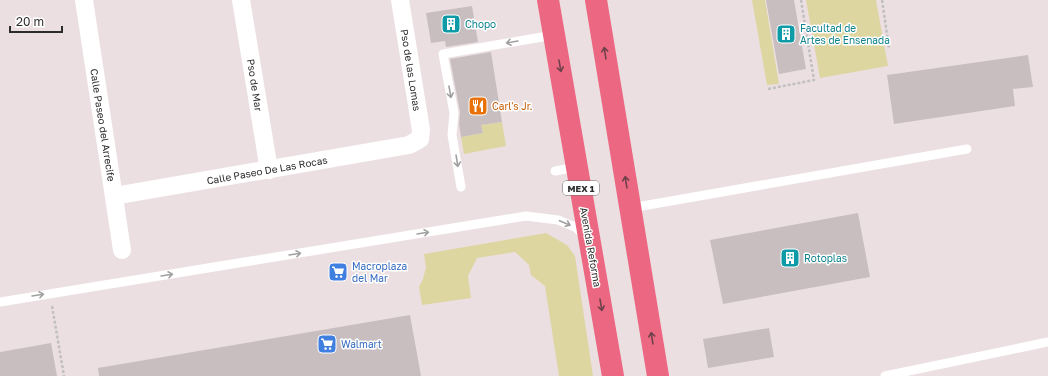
<svg xmlns="http://www.w3.org/2000/svg" width="1048" height="376" viewBox="0 0 1048 376" font-family="'Golos Text',sans-serif">
  <style>
    .green { fill: #ded6a0 }
    .building { fill: #c8bec0 }
    .lines { fill: none; stroke-linecap: round; stroke-linejoin: round }
    .path { stroke: #c0c0c0; stroke-width: 2.5; stroke-dasharray: 3 2; stroke-linecap: butt }
    .service { stroke: #fff; stroke-width: 9 }
    .minor { stroke: #fff; stroke-width: 18 }
    .trunk { stroke: #ec6882; stroke-width: 22 }
    .oneway { stroke: #a0a0a0 }
    .oneway2 { stroke: #6f414a }
    .labels { text-anchor: middle; dominant-baseline: central; stroke-width: 3; stroke-linejoin: round; paint-order: stroke }
    .shield { fill: #fff; stroke: #6b6b6b; stroke-width: 1 }
    .shield-label { font-size: 9px; font-weight: bold; fill: #2c2c2c }
    .culture-label { font-size: 10px; fill: #0d838f; stroke: #fff; text-anchor: start }
    .street-label { font-size: 10px; fill: #2c2c2c; stroke: #fff }
    .food-label { font-size: 10px; fill: #c56008; stroke: #fff; text-anchor: start }
    .shop-label { font-size: 10px; fill: #366cbe; stroke: #fff; text-anchor: start }
  </style>
  <rect width="100%" height="100%" fill="#ecdfe2"/>
  <path class="green" d="M752,0H765L779,84L767,85Z
    M806,0H876L888,66L820,78Z
    M502,122L506,146L464,154L461,137L482,133L481,125Z
    M546,233L567,245L575,256L593,376H559L545,286L531,275L529,265L515,252L477,258L468,276L471,298L422,305L419,287L423,279L426,267L424,254Z"/>
  <path class="building" d="M766,0H794L806,69L779,74Z
    M472,6L478,42L446,47L445,41L431,43L426,13Z
    M491,52L502,122L481,125L483,133L461,137L459,124L460,112L450,59Z
    M1028,55L1033,87L1013,89L1015,106L894,124L887,75Z
    M858,213L870,277L723,304L710,240Z
    M410,315L421,376H99L98,368Z
    M769,328L774,357L708,368L703,339Z
    M51,343L57,376H0V352Z"/>
  <g class="lines">
    <path class="path" d="M882,0L889,48
      M768,89L814,80L801,0
      M52,306L64,376"/>
    <path class="service" d="M555,171L577,167
      M461,187L452,135L454,113L443,54L554,35
      M631,208L967,149
      M0,302L526,216L558,220L575,227L585,236
      M885,376L1048,342"/>
    <path class="minor" d="M84,0L122,250
      M241,0L269,170
      M114,196L409,145L420,139L421,130L400,0"/>
    <path class="trunk" d="M548,0L613,376
      M596,0L658,376"/>
  </g>
  <defs><path id="oneway-shaft" d="M-6 0H5M1.5-3L5.5 0L1.5 3" fill="none" stroke-width="1.6" stroke-linecap="round" stroke-linejoin="round"/></defs>
  <g class="oneway">
    <use href="#oneway-shaft" transform="translate(512 42) rotate(170)"/>
    <use href="#oneway-shaft" transform="translate(450 92) rotate(80)"/>
    <use href="#oneway-shaft" transform="translate(457 161) rotate(81)"/>
    <use href="#oneway-shaft" transform="translate(565 223) rotate(23)"/>
    <use href="#oneway-shaft" transform="translate(423 233) rotate(-9)"/>
    <use href="#oneway-shaft" transform="translate(295 254) rotate(-9)"/>
    <use href="#oneway-shaft" transform="translate(167 275) rotate(-9)"/>
    <use href="#oneway-shaft" transform="translate(38 295) rotate(-9)"/>
  </g>
  <g class="oneway2">
    <use href="#oneway-shaft" transform="translate(605 53) rotate(-99)"/>
    <use href="#oneway-shaft" transform="translate(560 66) rotate(80)"/>
    <use href="#oneway-shaft" transform="translate(626 182) rotate(-99)"/>
    <use href="#oneway-shaft" transform="translate(601 305) rotate(80)"/>
    <use href="#oneway-shaft" transform="translate(652 338) rotate(-99)"/>
  </g>
  <defs>
    <symbol id="building-square" viewBox="-11 -11 22 22"><rect x="-9" y="-9" width="18" height="18" rx="4" fill="#0f9aa8" stroke="#fff"/><path d="M-4-6H4V6H1V3H-1V6H-4ZM-2.5-4.3h1.7v1.8h-1.7ZM.8-4.3h1.7v1.8H.8ZM-2.5-1h1.7V.8h-1.7ZM.8-1h1.7V.8H.8Z" fill="#fff"/></symbol>
    <symbol id="restaurant-square" viewBox="-11 -11 22 22"><rect x="-9" y="-9" width="18" height="18" rx="4" fill="#e8710a" stroke="#fff"/><path d="M-5-6h1v4h1v-4h1v4h1v-4h1v5L-1.5 .5V6h-2V.5L-5-1ZM5-6V6H3V1.5H1.5Q1.5-4 5-6Z" fill="#fff"/></symbol>
    <symbol id="supermarket-square" viewBox="-11 -11 22 22"><rect x="-9" y="-9" width="18" height="18" rx="4" fill="#3f7fe0" stroke="#fff"/><path d="M-6-5.5h2.5l.6 2H6L4.5 2H-2.5L-4.4-4H-6ZM-1.5 3.2a1.3 1.3 0 1 0 .1 0ZM3 3.2a1.3 1.3 0 1 0 .1 0Z" fill="#fff"/></symbol>
  </defs>
  <g fill-rule="evenodd">
    <use href="#building-square" x="440" y="13" width="22" height="22"/>
    <use href="#building-square" x="775" y="23" width="22" height="22"/>
    <use href="#restaurant-square" x="467" y="95" width="22" height="22"/>
    <use href="#building-square" x="779" y="247" width="22" height="22"/>
    <use href="#supermarket-square" x="327" y="261" width="22" height="22"/>
    <use href="#supermarket-square" x="316" y="333" width="22" height="22"/>
  </g>
  <g class="labels">
    <rect class="shield" x="563" y="181" width="36" height="14" rx="3"/>
    <g class="shield-label">
      <text x="581" y="188">MEX 1</text>
    </g>
    <g class="culture-label">
      <text x="465" y="24">Chopo</text>
      <text x="800" y="28">Facultad de<tspan x="800" dy="12">Artes de Ensenada</tspan></text>
      <text x="804" y="258">Rotoplas</text>
    </g>
    <g class="street-label">
      <text transform="translate(411 70) rotate(81)">Pso de las Lomas</text>
      <text transform="translate(255 85) rotate(81)">Pso de Mar</text>
      <text transform="translate(103 125) rotate(81)">Calle Paseo del Arrecife</text>
      <text transform="translate(267 170) rotate(-10)">Calle Paseo De Las Rocas</text>
      <text transform="translate(591 247) rotate(80)">Avenida Reforma</text>
    </g>
    <g class="food-label">
      <text x="492" y="106">Carl's Jr.</text>
    </g>
    <g class="shop-label">
      <text x="352" y="266">Macroplaza<tspan x="352" dy="12">del Mar</tspan></text>
      <text x="341" y="344">Walmart</text>
    </g>
  </g>
  <path d="M10 26v6h52v-6" fill="none" stroke="#2c2c2c" stroke-width="2"/>
  <text x="16" y="26" font-size="12" fill="#2c2c2c" stroke="#ffffff" stroke-width="3" paint-order="stroke">20 m</text>
</svg>
